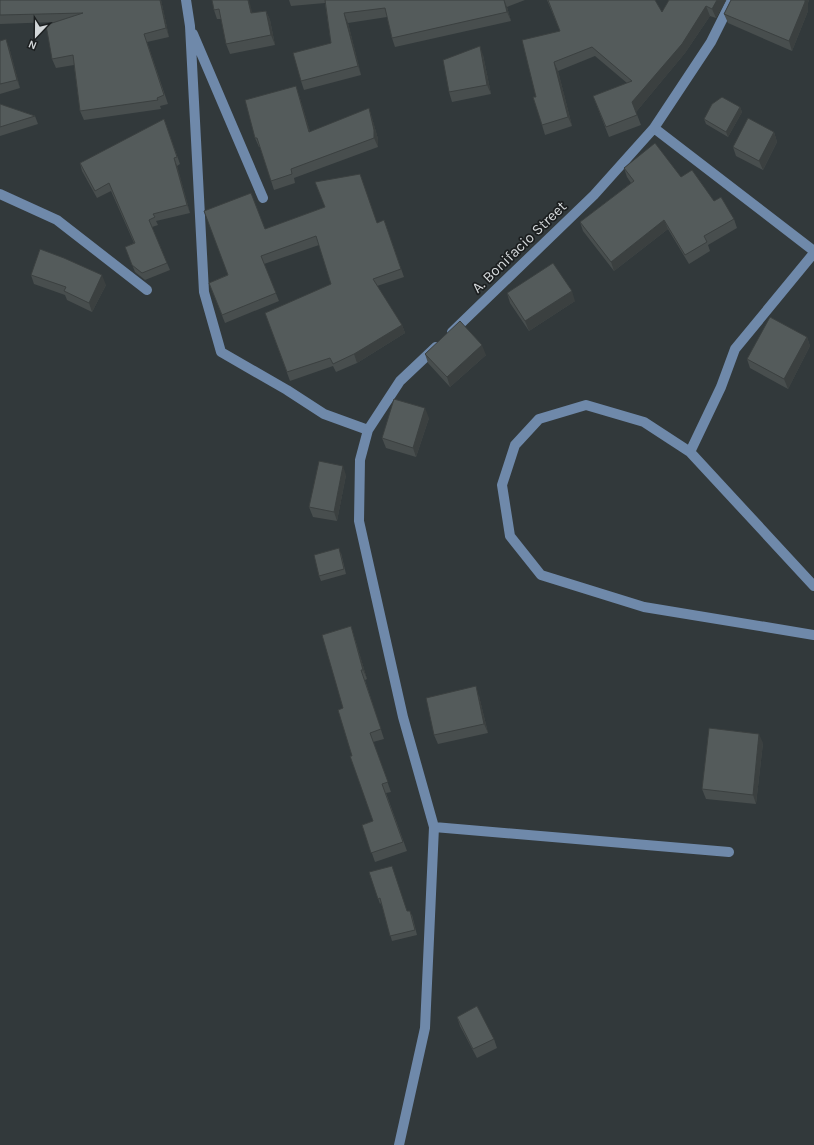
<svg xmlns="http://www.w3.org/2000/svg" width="814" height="1145" viewBox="0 0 814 1145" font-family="Karla,sans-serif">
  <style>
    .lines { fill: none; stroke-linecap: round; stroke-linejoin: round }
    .minor { stroke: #6f89aa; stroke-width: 10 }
    .wall { fill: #484e4e }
    .shaded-wall { fill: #3b4040 }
    .building { fill: #545b5b; stroke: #3b4040 }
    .labels { text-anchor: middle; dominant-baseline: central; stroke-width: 3.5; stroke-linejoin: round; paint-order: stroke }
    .street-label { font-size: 15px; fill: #d4d8da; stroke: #1c1f20 }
  </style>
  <rect width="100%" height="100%" fill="#32393b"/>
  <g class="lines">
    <path class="minor" d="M186,0L190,26L204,292L221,352L287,390L324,414L368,430
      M193,34L263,198
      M654,128L814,251
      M0,194L57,220L147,290
      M452,332L594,195L654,128L711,42L732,0
      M690,452L721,387L735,349L814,253
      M814,586L690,452L644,422L586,405L539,419L515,445L502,485L510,536L541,575L644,607L814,635
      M434,827L729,852
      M399,1145L425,1028L434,827L403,717L359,521L360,460L368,430L400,381L436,347"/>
  </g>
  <path class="wall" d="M0,0H161L169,37L147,42L168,104L160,106L161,109L84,120L80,111L74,65L56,68L52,59L55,22L0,24Z
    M212,0L252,13L266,11L270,20L275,45L230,54L226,44L221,19H217L214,10Z
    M289,0H525L507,7L511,21L395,47L392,38L387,17L348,23L361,75L304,90L301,81L331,43L325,3L291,6Z
    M547,0L662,12L669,0H726L716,18L710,16L685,53L636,112L641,125L609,137L593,96L627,83L595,56L558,71L572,126L545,135L542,125L536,97L560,31Z
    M731,0H809L808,3V11L792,51L728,23L724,14Z
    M0,41L9,47L20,88L0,94Z
    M483,55L491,94L452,102L449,92Z
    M299,95L310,132L369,108L372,118L378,139V147L294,178L295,183L274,190L260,147H259L255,138Z
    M0,104L35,116L38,124L0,136Z
    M740,107L742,112L728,137L706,124L704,119Z
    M164,119L180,164L177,166L190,213L156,221L158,225L152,227L170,270L145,280L135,272L128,254L125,247L134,243L111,191L97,198L82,171L80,163Z
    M774,132L777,142L763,170L736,156L733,147Z
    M624,168L681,177L714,201L734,219L737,228L708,245L710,251L689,264L668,229L614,271L583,231L580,222L631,183L627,177Z
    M315,182L377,223L384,220L404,277L377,286L402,325L405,333L357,363L336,372L333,366L290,381L265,313L331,284L319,245L264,264L279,301L225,323L209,283L227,275L265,229L325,207Z
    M31,275L106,285L92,312L67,300L65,295L34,284Z
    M507,293L575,301L529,331L510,303Z
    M807,337L810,346L788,389L750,368L747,359Z
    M425,354L486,355L450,387L428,363Z
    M429,418L416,457L386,448L382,438Z
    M346,475L337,521L313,517L309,507Z
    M341,553L346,574L321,581L319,576Z
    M351,626L354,636L367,679L365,680L384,739L373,742L391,792L386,793L407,851L375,862L362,825L373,821L352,756Z
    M479,696L488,733L438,744L434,735Z
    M763,743L756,804L706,799L702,789Z
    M369,872L407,911L412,915L417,935L392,941L381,903L380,904Z
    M457,1017L494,1039L497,1048L477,1058L460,1026Z"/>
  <path class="shaded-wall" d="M160,0H161L169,37L166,28Z
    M248,0H249L255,23L251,13Z
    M504,0L507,7L511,21L507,12Z
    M717,0H726L716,18L712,9Z
    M805,0H809L808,3V11L792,51L789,41Z
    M706,6L710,16L685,53L636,112L632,102Z
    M266,11L270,20L275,45L271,35Z
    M344,13L348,23L361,75L358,66Z
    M6,39L9,47L20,88L17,80Z
    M480,46L483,55L491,94L487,85Z
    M554,62L558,71L572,126L568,117Z
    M296,86L299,95L313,141L309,132Z
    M740,107L742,112L728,137L726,132Z
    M369,108L372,118L378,139V147L374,138Z
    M774,132L777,142L763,170L759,161Z
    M174,158L177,166L190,213L187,205Z
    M664,220L668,229L614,271L611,262Z
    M102,275L106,285L92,312L89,303Z
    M572,291L575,301L529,331L525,321Z
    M402,325L405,333L357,363L354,354Z
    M807,337L810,346L788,389L784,379Z
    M482,345L486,355L450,387L447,377Z
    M425,408L429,418L416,457L413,448Z
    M343,466L346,475L337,521L334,512Z
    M351,626L354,636L367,679L363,670Z
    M476,686L479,696L488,733L484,724Z
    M759,734L763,743L756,804L753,795Z"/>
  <path class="building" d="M0,0H160L166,28L144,34L164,95L157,98L158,100L80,111L73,55L52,59L46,25L83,13L0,15Z
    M212,0H248L251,13L266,11L271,35L226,44L219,9L214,10Z
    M325,0H504L507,12L392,38L385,8L344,13L358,66L301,81L293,53L331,43Z
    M548,0H655L662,12L669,0H717L712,9L706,6L682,44L632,102L637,115L606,127L593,96L632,81L592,47L554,62L568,117L542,125L533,97H536L522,40L560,31Z
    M731,0H805V2L789,41L724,14Z
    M6,39L17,80L0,84V41Z
    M480,46L487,85L449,92L443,60Z
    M296,86L309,132L369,108L374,130V138L291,169L292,174L271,181L257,138H255L245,100Z
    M722,97L740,107L726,132L704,119L712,104Z
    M0,104L35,116L0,127Z
    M748,118L774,132L759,161L733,147Z
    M164,119L177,157L174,158L187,205L153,214L155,217L149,220L167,263L142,273L132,265L125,247L135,243L109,183L95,191L80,163Z
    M655,143L681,177L692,170L714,201L721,197L734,219L704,236L707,242L685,255L664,220L611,262L580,222L634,181L624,168Z
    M360,174L377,223L384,220L401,269L373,279L402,325L354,354L333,364L330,358L287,372L265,313L331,284L316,236L261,256L276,293L222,315L209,283L228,275L204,211L251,193L265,229L325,207L315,182Z
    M40,249L64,258L102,275L89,303L64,291L66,287L31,275Z
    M553,263L572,291L525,321L507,293Z
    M770,317L807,337L784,379L747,359Z
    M460,321L482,345L447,377L425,354Z
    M394,399L425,408L413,448L382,438Z
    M319,461L343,466L334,512L309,507Z
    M339,548L344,569L319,576L314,555Z
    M351,626L363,670H361L381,729L370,733L388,782L382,784L403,842L371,853L362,825L373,821L350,756H352L338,710L343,708L322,635Z
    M476,686L484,724L434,735L426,698Z
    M709,728L759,734L753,795L702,789Z
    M392,866L407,911H410L415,930L390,936L380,898L378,899L369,872Z
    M477,1006L494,1039L473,1049L457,1017Z"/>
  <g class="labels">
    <g class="street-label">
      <text transform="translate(519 247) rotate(-44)">A. Bonifacio Street</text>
    </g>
  </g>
  <g transform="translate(36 36) rotate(202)" stroke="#1c1f20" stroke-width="3" paint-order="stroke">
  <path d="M0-3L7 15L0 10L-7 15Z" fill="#d4d8da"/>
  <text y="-6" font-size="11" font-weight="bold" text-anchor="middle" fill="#d4d8da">N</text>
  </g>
</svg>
